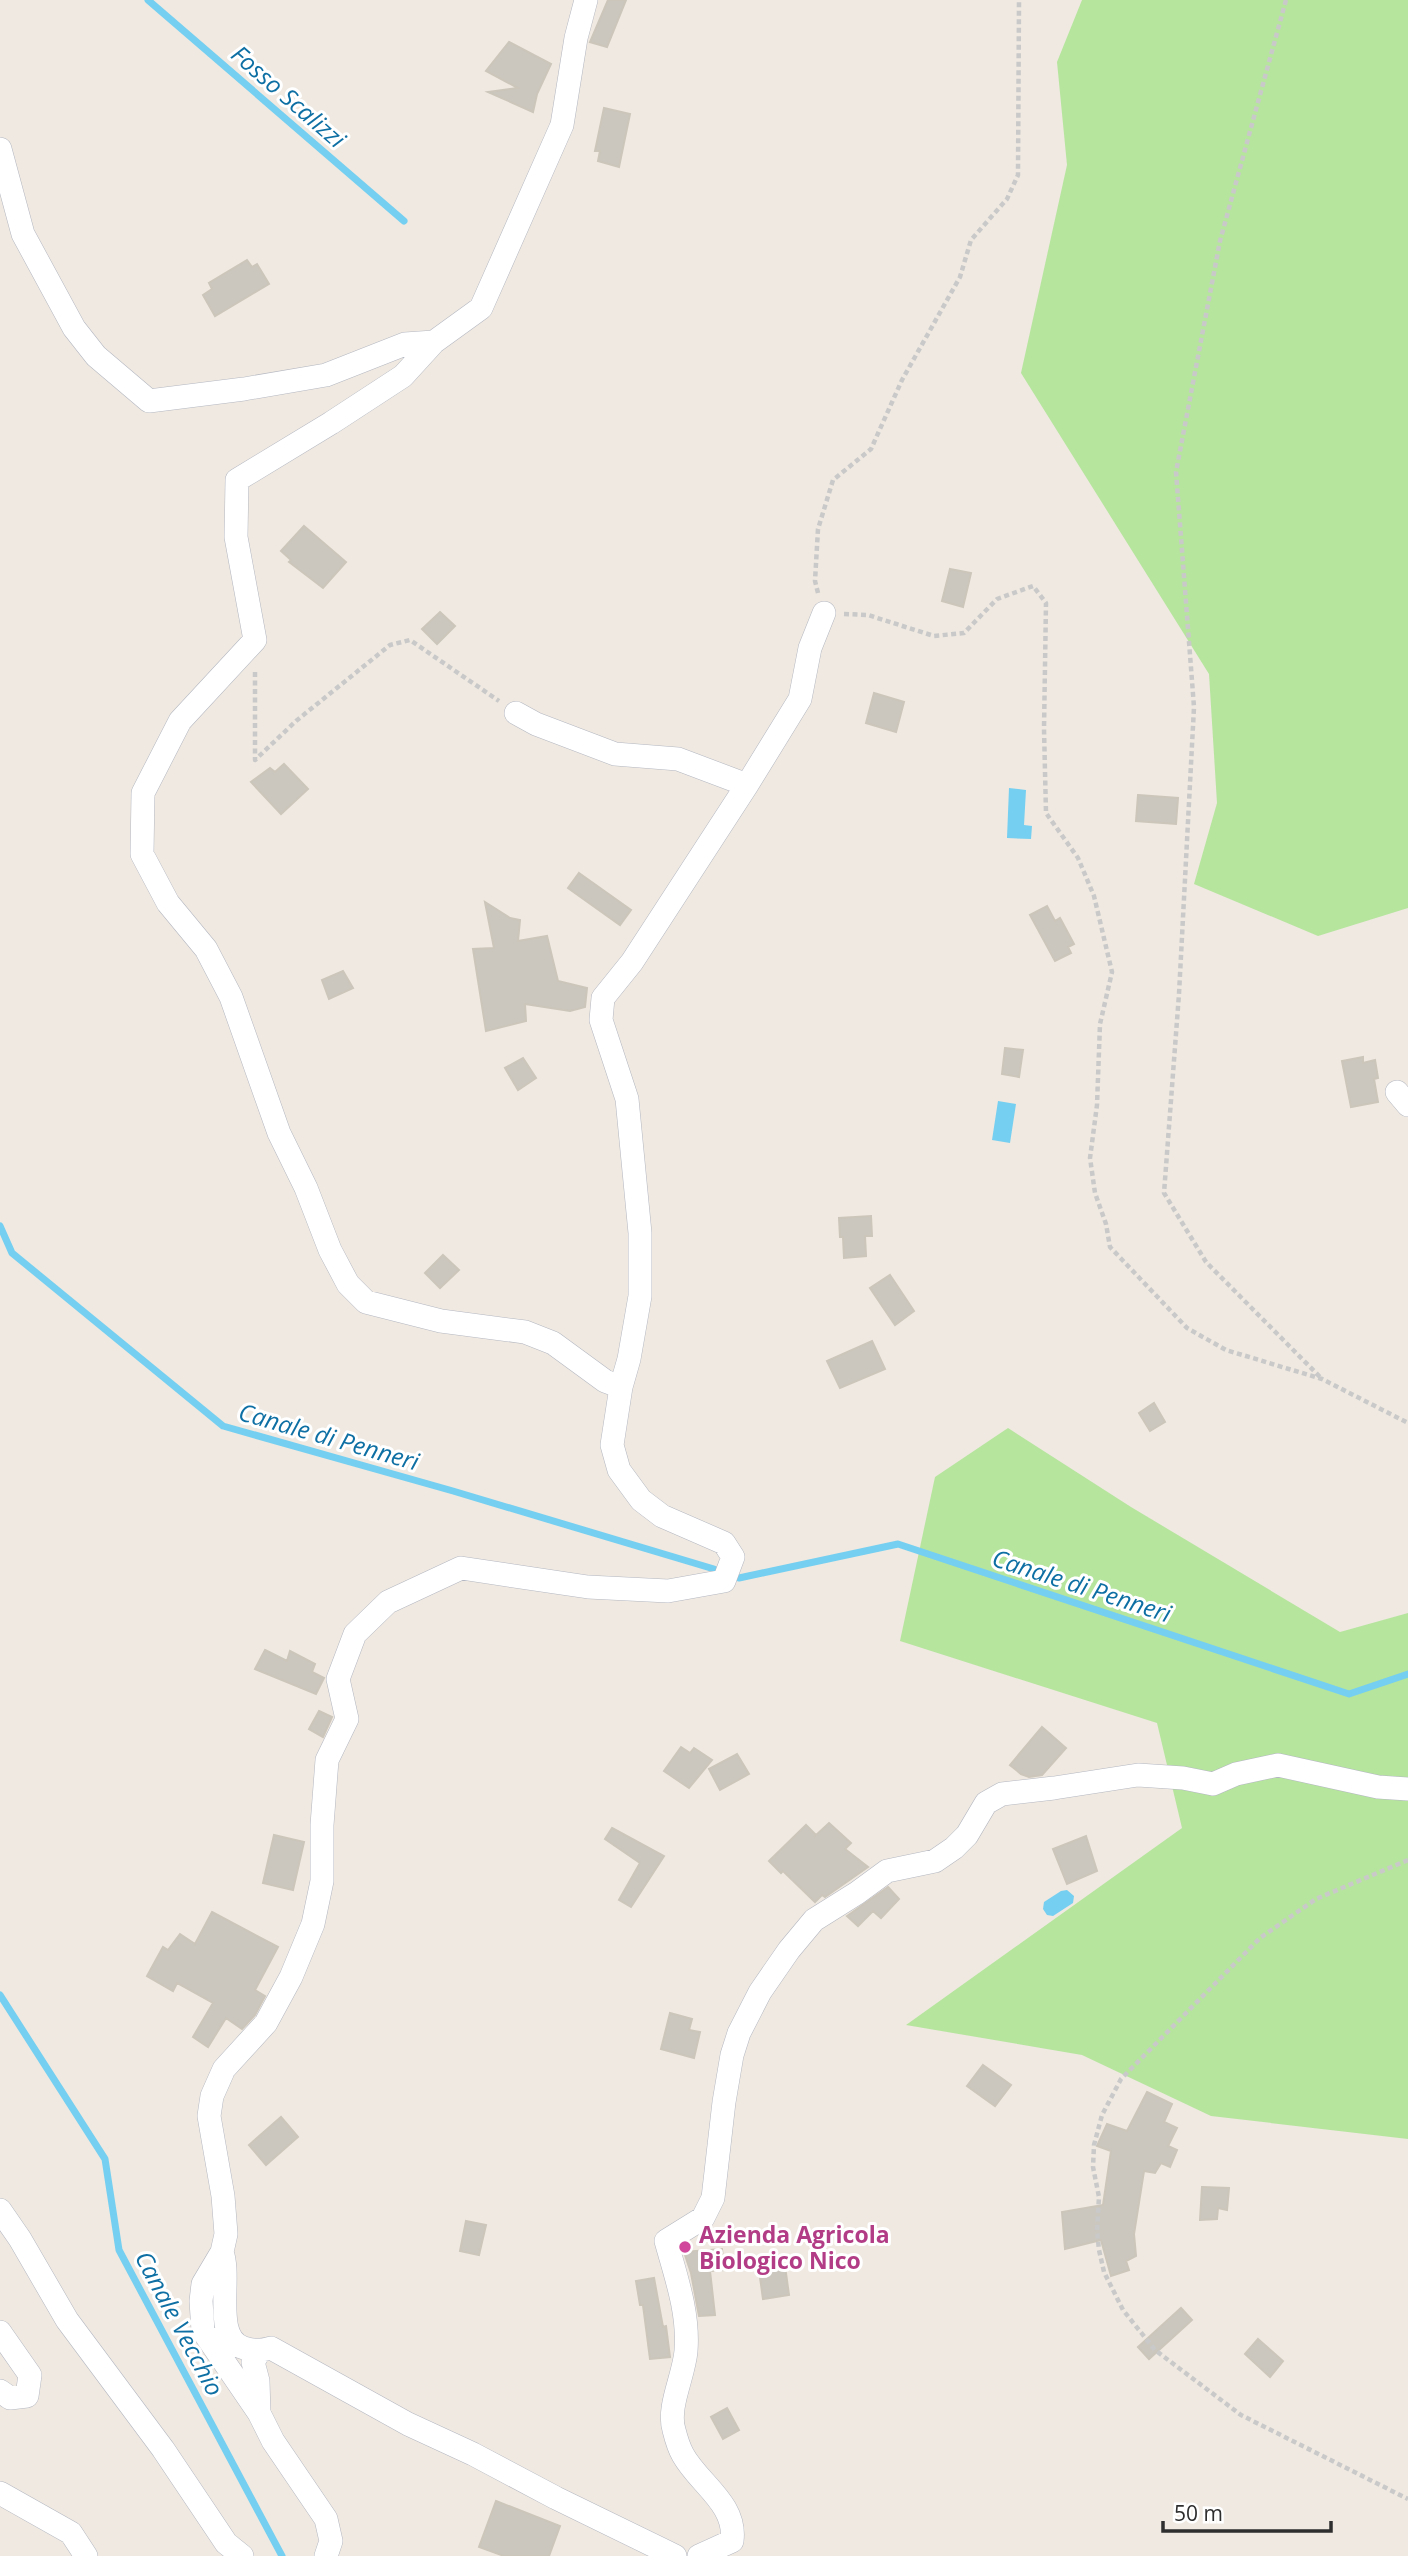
<svg xmlns="http://www.w3.org/2000/svg" width="1408" height="2556" viewBox="0 0 1408 2556" font-family="'Open Sans',sans-serif">
  <style>
    .green { fill: #b6e59e }
    .water { fill: #75cff0 }
    .lines { fill: none; stroke-linecap: round; stroke-linejoin: round }
    .stream { stroke: #75cff0; stroke-width: 7 }
    .building { fill: #cbc7bf; stroke: #cbc5ba; stroke-width: 2 }
    .minor-casing { stroke: #b4b7c1; stroke-width: 24 }
    .path { stroke: #c9c9c9; stroke-width: 4.5; stroke-dasharray: 5 3.5; stroke-linecap: butt }
    .minor { stroke: #fff; stroke-width: 23 }
    .hotel-dot { fill: #d1479c; stroke: #fff; stroke-width: 2.5 }
    .labels { text-anchor: middle; dominant-baseline: central; stroke-width: 6; stroke-linejoin: round; paint-order: stroke }
    .hotel-label { font-size: 23px; font-weight: bold; fill: #b23c85; stroke: #fff; text-anchor: start }
    .water-label { font-size: 24px; font-style: italic; fill: #0d6fa3; stroke: #fff }
  </style>
  <rect width="100%" height="100%" fill="#efe9e1"/>
  <path class="green" d="M1082,0H1408V908L1318,936L1194,884L1217,803L1209,674L1021,373L1067,165L1057,62Z
    M1008,1428L1131,1507L1340,1632L1408,1613V2139L1211,2116L1082,2055L906,2025L1182,1828L1157,1723L900,1641L935,1477Z"/>
  <path class="water" d="M1009,788L1026,790L1024,825L1032,826L1031,839L1007,838Z
    M998,1101L1016,1104L1010,1143L992,1140Z
    M1067,1890L1074,1896L1073,1903L1053,1916L1047,1915L1043,1909L1044,1902L1061,1891Z"/>
  <g class="lines">
    <path class="stream" d="M148,0L404,221
      M0,1226L12,1253L223,1426L453,1491L714,1569
      M739,1578L898,1544L1349,1694L1408,1674
      M0,1995L105,2159L119,2250L282,2556"/>
  </g>
  <path class="building" d="M608,0H626L607,47L590,42Z
    M509,42L551,64L537,94L533,112L488,92L518,88L486,71Z
    M604,108L630,114L619,167L598,161L600,151H595Z
    M247,260L252,267L257,264L269,284L215,316L203,295L212,289L209,283Z
    M304,526L346,562L323,588L289,562L291,560L281,551Z
    M950,569L971,573L963,607L942,601Z
    M440,612L455,626L437,644L422,629Z
    M874,693L904,702L896,732L866,723Z
    M284,764L308,789L281,814L251,782L270,768L275,772Z
    M1138,795L1178,798L1176,824L1136,821Z
    M579,873L631,910L620,925L568,888Z
    M485,902L510,918L520,920L518,941L547,936L558,981L587,988L585,1007L570,1011L525,1004L526,1021L486,1031L473,949L494,948Z
    M1047,906L1055,921L1060,918L1074,944L1068,947L1071,953L1055,961L1030,915Z
    M343,971L353,988L329,999L322,980Z
    M1005,1048L1023,1050L1019,1077L1002,1074Z
    M1363,1057V1063L1375,1060L1378,1078L1374,1079L1378,1102L1351,1107L1342,1061Z
    M523,1058L536,1078L518,1090L505,1068Z
    M871,1216L872,1236H865L866,1256L844,1258L843,1237H840L839,1218Z
    M443,1255L459,1270L440,1288L425,1273Z
    M890,1275L914,1311L895,1325L870,1288Z
    M872,1341L885,1369L840,1388L827,1361Z
    M1154,1403L1165,1422L1150,1431L1139,1413Z
    M265,1650L287,1661L290,1651L315,1664L312,1672L324,1678L316,1694L255,1669Z
    M319,1711L332,1717L323,1737L309,1729Z
    M1042,1727L1066,1748L1042,1775L1029,1777L1021,1774L1010,1765Z
    M681,1747L690,1753L694,1748L712,1760L689,1788L664,1771Z
    M737,1754L749,1774L720,1790L709,1769Z
    M829,1823L851,1843L845,1849L868,1867L825,1897L822,1895L815,1902L783,1871L781,1873L769,1861L806,1825L816,1835L814,1837Z
    M612,1828L664,1856L631,1907L619,1900L640,1863L605,1839Z
    M274,1835L304,1842L293,1890L263,1883Z
    M1086,1836L1097,1871L1067,1884L1053,1849Z
    M888,1887L899,1899L881,1918L873,1911L858,1926L847,1916Z
    M212,1912L278,1947L255,1990L265,1996L255,2015L242,2029L226,2018L208,2047L193,2037L213,2003L177,1983L173,1991L147,1976L163,1947L168,1950L180,1934L195,1944Z
    M670,2013L692,2019L689,2030L700,2032L694,2058L661,2049Z
    M983,2065L1011,2085L995,2106L967,2086Z
    M1147,2092L1172,2104L1164,2122L1177,2128L1168,2146L1177,2150L1170,2167L1161,2163L1155,2173L1144,2171L1134,2234L1136,2256L1126,2261L1129,2270L1111,2276L1101,2240L1065,2249L1062,2212L1103,2205L1111,2151L1097,2146L1107,2124L1127,2131Z
    M281,2117L298,2137L266,2165L249,2145Z
    M1202,2187L1229,2188L1227,2210L1218,2208L1217,2219L1200,2220Z
    M466,2221L486,2225L479,2255L460,2251Z
    M722,2249L724,2270L710,2271L715,2315L699,2316L691,2273L684,2252Z
    M785,2266L789,2295L763,2299L759,2270Z
    M654,2278L663,2327L666,2326L670,2357L650,2359L643,2305H640L636,2281Z
    M1181,2308L1192,2320L1149,2359L1138,2347Z
    M1258,2339L1283,2361L1270,2377L1245,2354Z
    M727,2408L739,2430L723,2439L711,2417Z
    M496,2501L560,2526L549,2556H504L479,2547Z"/>
  <g class="lines">
    <defs>
      <path id="minor" d="M0,149L23,234L74,328L96,356L149,401L244,389L326,375L405,344L434,342
        M516,713L536,724L615,754L678,759L747,785
        M1397,1092L1408,1105
        M621,1387L629,1359L640,1296V1233L627,1099L601,1020L603,998L632,962L747,785L800,699L810,648L824,613
        M0,2210L20,2239L67,2320L163,2449L226,2543L242,2556
        M222,2252C232,2279 212,2339 244,2348C254,2351 260,2351 271,2348L408,2424L473,2454L556,2498L675,2556
        M0,2332L30,2375L27,2396L10,2398L0,2391
        M259,2352L253,2362L258,2381L259,2413L273,2441L326,2519L331,2541L326,2556
        M259,2413L203,2331L201,2301L203,2284L222,2252L226,2234L223,2196L209,2116L212,2096L224,2069L266,2023L291,1977L313,1924L322,1881V1825L327,1760L347,1719L338,1679L355,1634L388,1602L461,1568L588,1587L668,1591L724,1581L733,1557L724,1543L662,1516L641,1500L619,1470L612,1445L621,1387L605,1381L553,1343L525,1332L441,1321L366,1302L348,1284L330,1250L306,1188L279,1133L231,997L206,949L168,903L142,854L143,793L180,721L255,640L236,537L237,480L331,423L403,376L434,342L481,308L562,125L576,38L586,0
        M0,2493L71,2533L86,2556
        M699,2556L732,2541C737,2504 699,2484 683,2455C679,2448 676,2438 674,2430C667,2407 684,2376 686,2351C689,2313 676,2277 666,2241L703,2218L713,2198L724,2102L732,2055L739,2033L760,1992L789,1950L814,1920L857,1893L887,1871L935,1861L954,1848L967,1835L986,1803L1002,1794L1054,1788L1138,1775L1183,1778L1213,1784L1236,1774L1278,1765L1378,1787L1408,1789"/>
    </defs>
    <use href="#minor" class="minor-casing"/>
    <path class="path" d="M1286,0L1220,241L1176,472L1194,707L1179,994L1164,1193L1206,1262L1321,1378
      M818,593L815,581L818,529L833,480L871,449L902,380L960,277L971,240L1007,199L1018,175L1019,0
      M844,614L868,615L934,636L964,633L997,599L1033,586L1046,603L1044,729L1046,813L1078,858L1094,896L1112,972L1100,1024L1097,1105L1090,1158L1095,1193L1106,1224L1110,1247L1187,1328L1226,1350L1322,1379L1408,1423
      M255,672V760L296,721L390,645L410,640L499,701
      M1408,1860L1316,1899L1260,1938L1121,2079L1102,2115L1094,2145L1093,2167L1099,2197L1097,2231L1099,2250L1104,2272L1123,2310L1155,2350L1241,2415L1408,2499"/>
    <use href="#minor" class="minor"/>
  </g>
  <circle class="hotel-dot" cx="685" cy="2247" r="7"/>
  <g class="labels">
    <g class="hotel-label">
      <text x="699" y="2234">Azienda Agricola<tspan x="699" dy="26">Biologico Nico</tspan></text>
    </g>
    <g class="water-label">
      <text transform="translate(289 96) rotate(41)">Fosso Scalizzi</text>
      <text transform="translate(329 1436) rotate(16)">Canale di Penneri</text>
      <text transform="translate(1082 1585) rotate(18)">Canale di Penneri</text>
      <text transform="translate(180 2323) rotate(62)">Canale Vecchio</text>
    </g>
  </g>
  <path d="M1163 2521v10h168v-10" fill="none" stroke="#2e2e2e" stroke-width="3.5"/>
  <text x="1174" y="2521" font-size="21" fill="#2e2e2e" stroke="#ffffff" stroke-width="5" paint-order="stroke">50 m</text>
</svg>
